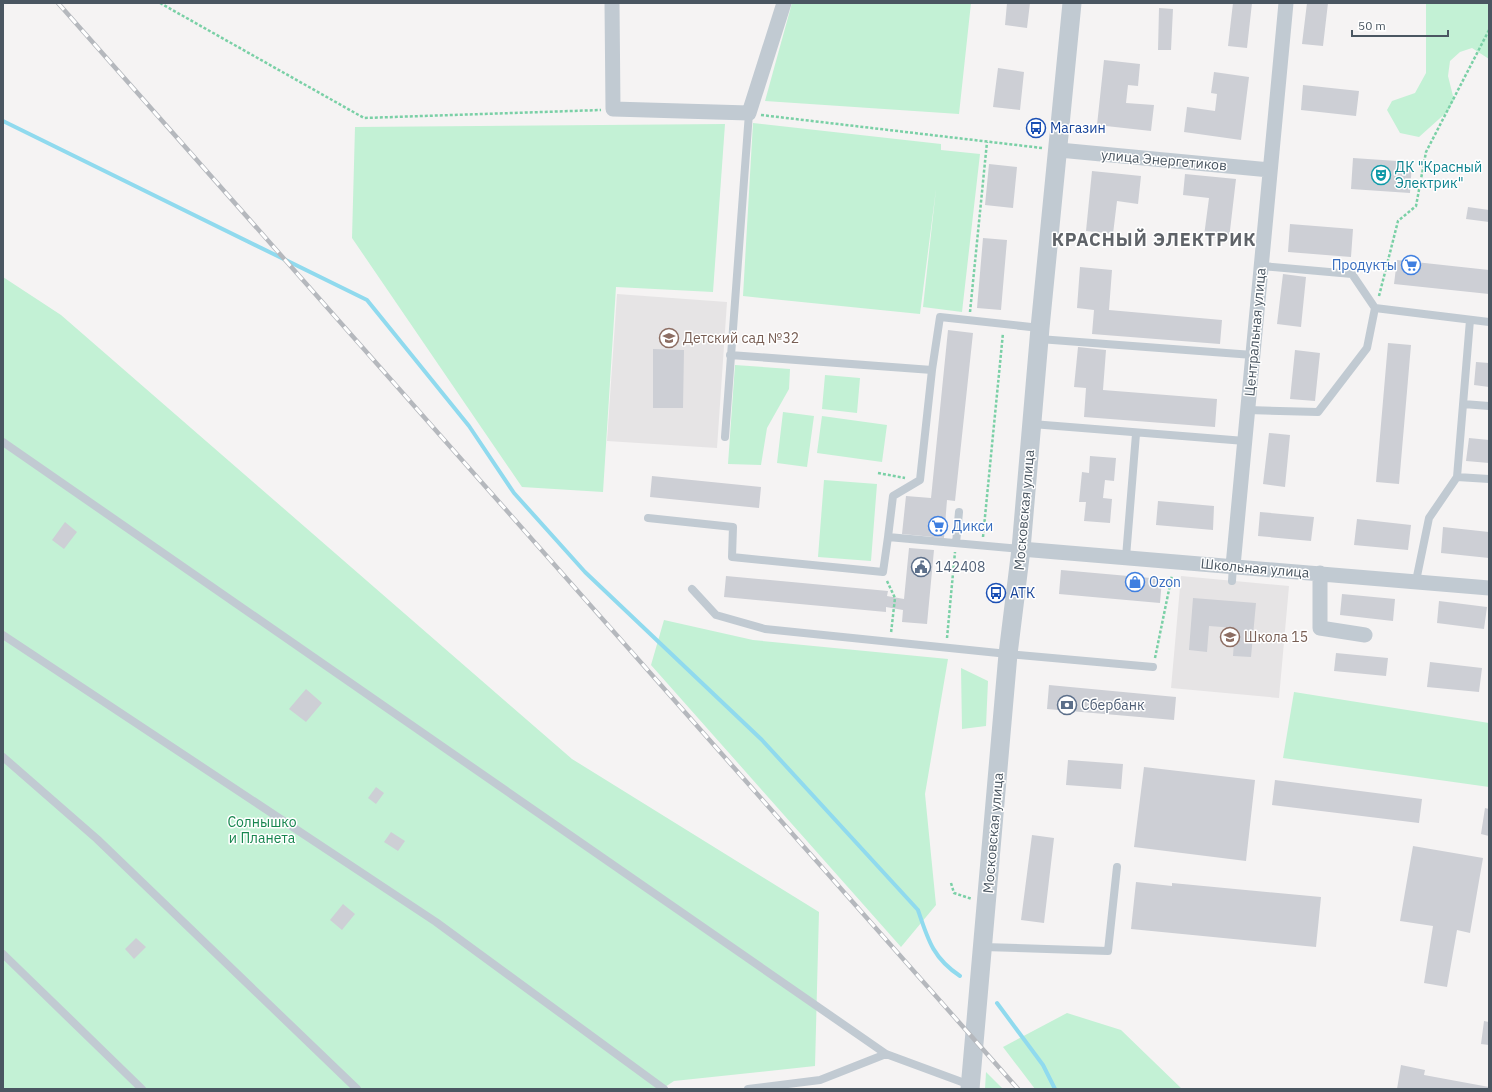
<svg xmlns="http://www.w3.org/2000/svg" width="1492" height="1092" viewBox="0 0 1492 1092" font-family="'IBM Plex Sans',sans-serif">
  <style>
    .education { fill: #e6e4e5 }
    .green { fill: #c3f1d5 }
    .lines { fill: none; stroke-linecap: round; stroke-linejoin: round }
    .stream { stroke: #90daee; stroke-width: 4 }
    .building { fill: #cdcfd5 }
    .path { stroke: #7ad0a6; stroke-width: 2.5; stroke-dasharray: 3 2; stroke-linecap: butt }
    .service { stroke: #c1cad2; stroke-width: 8 }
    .minor { stroke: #c1cad2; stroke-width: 15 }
    .tertiary { stroke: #c1cad2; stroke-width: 19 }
    .rail-casing { stroke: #b5b8bd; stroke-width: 4.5 }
    .rail { stroke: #fff; stroke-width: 3; stroke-dasharray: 9; stroke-linecap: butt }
    .labels { text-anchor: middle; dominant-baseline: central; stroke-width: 3; stroke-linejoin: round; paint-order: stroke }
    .transit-label { font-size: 14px; fill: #164399; stroke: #fff; text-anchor: start }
    .street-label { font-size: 14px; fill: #4a5661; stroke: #fff }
    .culture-label { font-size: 14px; fill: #0d838f; stroke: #fff; text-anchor: start }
    .shop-label { font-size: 14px; fill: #366cbe; stroke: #fff; text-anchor: start }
    .education-label { font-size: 14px; fill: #785e54; stroke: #fff; text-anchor: start }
    .service-label { font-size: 14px; fill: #4e5e75; stroke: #fff; text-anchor: start }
    .park-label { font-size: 14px; fill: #17864f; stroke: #fff }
    .district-label { font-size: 18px; font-weight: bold; letter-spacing: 1px; fill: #5f6368; stroke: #fff }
  </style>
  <rect width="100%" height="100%" fill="#f5f3f3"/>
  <path class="education" d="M617,294L727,302L717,448L607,441Z
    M1181,576L1289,586L1279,698L1171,688Z"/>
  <path class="green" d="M792,3H971L959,114L765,101Z
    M1426,3H1489V59L1472,48L1460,52L1450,61L1448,76L1454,100L1448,111L1419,137L1400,133L1387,110L1392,101L1415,93L1426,73Z
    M753,123L941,144V150L980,154L962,312L923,307L936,189L920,314L743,296Z
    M725,124L713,292L616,287L603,492L522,487L352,238L355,127Z
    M3,277L61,315L572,759L819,912L815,1066L674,1081L662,1089H3Z
    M735,365L790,369L789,389L767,428L761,465L728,464Z
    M825,375L860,378L857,413L822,409Z
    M783,412L814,416L807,467L777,463Z
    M822,416L887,425L882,462L817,453Z
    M824,480L877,484L871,561L818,557Z
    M664,620L753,640L948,659L925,794L936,905L901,947L651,665Z
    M961,668L988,681L986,726L962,729Z
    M1294,692L1489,723V787L1283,758Z
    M1067,1013L1121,1030L1182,1089H1035L1003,1047Z
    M986,1072L1003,1089H985Z"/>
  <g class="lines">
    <path class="stream" d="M3,121L367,300L469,426L514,493L585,572L762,740L918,910C928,940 933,958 960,976
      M997,1003L1043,1065L1055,1089"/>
  </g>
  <path class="building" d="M1007,3H1030L1027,28L1005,25Z
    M1233,3H1252L1247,48L1228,46Z
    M1307,3H1328L1323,46L1302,44Z
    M1159,8L1173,9L1171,50H1158Z
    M1104,60L1140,64L1138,86L1128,85L1126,103L1154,105L1151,131L1097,125Z
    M998,68L1024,72L1020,110L993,107Z
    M1214,72L1249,77L1241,140L1184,132L1187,107L1215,111L1217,94L1211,93Z
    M1303,85L1359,91L1356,116L1301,110Z
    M1353,158L1412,162L1410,193L1351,189Z
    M989,164L1017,167L1013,208L985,205Z
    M1092,171L1141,176L1138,204L1117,201L1113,234L1086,231Z
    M1185,174L1236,179L1229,239L1204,236L1209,198L1183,195Z
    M1468,207L1489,210V222L1466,219Z
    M1290,224L1353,229L1351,257L1288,252Z
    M983,238L1007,240L1001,310L977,308Z
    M1397,260L1489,270V294L1394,284Z
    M1080,267L1112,270L1109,310L1222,320L1220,344L1092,334L1094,310L1077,308Z
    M1283,274L1306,277L1301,327L1277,324Z
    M948,330L973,333L955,501L947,500L944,538L902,534L906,496L931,498Z
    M1388,343L1411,345L1399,484L1376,482Z
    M1078,347L1106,350L1103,390L1217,399L1215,427L1084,417L1086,388L1074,387Z
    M653,349L684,350L683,408H653Z
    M1295,350L1320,353L1315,401L1290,399Z
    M1476,362L1489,363V387L1474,385Z
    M1269,433L1290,435L1285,487L1263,484Z
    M1469,438L1489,440V463L1466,461Z
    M1090,456L1116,458L1114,481L1105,480L1103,498L1112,499L1110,523L1084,521L1086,502H1079L1082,472L1089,473Z
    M652,476L761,487L759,508L650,497Z
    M1158,501L1214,506L1213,530L1156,525Z
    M1260,512L1314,517L1311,541L1258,536Z
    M1357,519L1411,525L1408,550L1354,545Z
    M65,522L77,532L64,549L52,540Z
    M1443,527L1489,532V558L1441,553Z
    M909,548L934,550L927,624L902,622L903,610L886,607V612L724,597L726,576L888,591L887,596L904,599Z
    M1061,570L1162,579L1160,603L1059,594Z
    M1342,594L1395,599L1393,621L1340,615Z
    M1193,598L1256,603L1251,657L1233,656L1235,628L1209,626L1207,652L1189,650Z
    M1439,601L1487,607L1484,629L1437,623Z
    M1336,653L1388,658L1386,676L1334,671Z
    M1430,662L1482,668L1479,692L1427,687Z
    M1049,685L1176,697L1174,720L1047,709Z
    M306,689L322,703L306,722L289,709Z
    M1068,760L1123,764L1121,789L1066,785Z
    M1144,767L1255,780L1246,861L1134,847Z
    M1275,780L1422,799L1419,823L1272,805Z
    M376,787L384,793L376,804L368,798Z
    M1485,808L1489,809V836L1481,834Z
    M391,832L405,841L398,851L384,842Z
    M1032,835L1054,838L1044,923L1021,920Z
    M1413,846L1483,858L1470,933L1457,930L1447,987L1424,983L1433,926L1400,921Z
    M1136,882L1172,886V883L1321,897L1316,947L1131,929Z
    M343,904L355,914L342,930L330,920Z
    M136,938L146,947L134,959L125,949Z
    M1484,1021L1489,1022V1045L1481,1044Z
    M1401,1065L1425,1070L1424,1075L1489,1087V1089H1397Z"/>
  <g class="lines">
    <path class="path" d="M160,3L364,118L601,110
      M761,115L1042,148
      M1379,296L1398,221L1416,206L1426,152L1489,30
      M970,312L987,142
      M878,473L905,478
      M983,537L1003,333
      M887,581L895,598L891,633
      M947,638L955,552
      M1155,658L1172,575
      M951,883L954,893L972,899"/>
    <path class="service" d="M1262,266L1352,274L1375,308L1489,322
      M1039,339L1253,355
      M730,355L932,370
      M1463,404L1489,406
      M1248,410L1318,412L1367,348L1375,308
      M1032,424L1245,441
      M725,437L749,113
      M3,442L886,1054L970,1085
      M1457,477L1489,479
      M648,518L733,527L732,557L883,572L888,537
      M956,543L959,512
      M1021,549L888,537L893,496L920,480L932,370L940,317L1040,328
      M1126,557L1136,434
      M1232,581L1233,566
      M1416,581L1429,518L1457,477L1470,320
      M692,589L716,615L765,629L1008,654L1153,667
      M3,635L436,922L664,1089
      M3,757L97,839L357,1089
      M983,947L1108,951L1117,867
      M3,954L142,1089
      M748,1089L820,1080L886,1054"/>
    <path class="minor" d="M612,3L613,109L749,113L784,3
      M1059,150L1270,170
      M1021,549L1489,588
      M1233,566L1286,3
      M1320,573V628L1365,635"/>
    <path class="tertiary" d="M970,1089L1008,654L1021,549L1040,328L1072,3"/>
    <defs>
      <path id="rail" d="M58,3L1018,1089"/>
    </defs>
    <use href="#rail" class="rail-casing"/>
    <use href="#rail" class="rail"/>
  </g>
  <defs>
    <symbol id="bus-ring" viewBox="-11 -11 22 22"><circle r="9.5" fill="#fff" stroke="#1a4fb4" stroke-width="1.5"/><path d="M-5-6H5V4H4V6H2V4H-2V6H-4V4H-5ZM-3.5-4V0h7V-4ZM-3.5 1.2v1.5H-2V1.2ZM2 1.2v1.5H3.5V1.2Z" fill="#1a4fb4"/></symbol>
    <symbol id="theatre-ring" viewBox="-11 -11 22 22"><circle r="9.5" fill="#fff" stroke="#0f9aa8" stroke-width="1.5"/><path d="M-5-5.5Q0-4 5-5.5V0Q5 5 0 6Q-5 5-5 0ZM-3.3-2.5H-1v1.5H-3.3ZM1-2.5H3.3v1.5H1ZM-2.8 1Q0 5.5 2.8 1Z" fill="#0f9aa8"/></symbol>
    <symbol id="supermarket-ring" viewBox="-11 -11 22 22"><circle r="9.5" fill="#fff" stroke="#3f7fe0" stroke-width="1.5"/><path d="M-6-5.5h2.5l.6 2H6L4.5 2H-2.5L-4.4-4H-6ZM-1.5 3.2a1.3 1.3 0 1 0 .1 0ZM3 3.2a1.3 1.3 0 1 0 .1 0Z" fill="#3f7fe0"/></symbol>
    <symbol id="school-ring" viewBox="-11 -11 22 22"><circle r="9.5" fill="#fff" stroke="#8d6e63" stroke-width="1.5"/><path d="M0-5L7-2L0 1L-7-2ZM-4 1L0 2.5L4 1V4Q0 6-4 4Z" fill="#8d6e63"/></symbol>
    <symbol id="civic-ring" viewBox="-11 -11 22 22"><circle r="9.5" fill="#fff" stroke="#5c6f8a" stroke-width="1.5"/><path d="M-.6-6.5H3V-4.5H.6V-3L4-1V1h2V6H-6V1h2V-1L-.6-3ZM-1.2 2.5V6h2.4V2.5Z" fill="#5c6f8a"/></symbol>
    <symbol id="shop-ring" viewBox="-11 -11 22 22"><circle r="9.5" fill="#fff" stroke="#3f7fe0" stroke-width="1.5"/><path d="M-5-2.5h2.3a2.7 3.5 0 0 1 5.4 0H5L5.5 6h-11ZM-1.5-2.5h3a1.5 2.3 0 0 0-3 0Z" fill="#3f7fe0"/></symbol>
    <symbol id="bank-ring" viewBox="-11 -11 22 22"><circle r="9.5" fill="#fff" stroke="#5c6f8a" stroke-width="1.5"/><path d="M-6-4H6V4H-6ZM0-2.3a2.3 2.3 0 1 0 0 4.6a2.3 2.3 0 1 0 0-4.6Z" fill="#5c6f8a"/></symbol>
  </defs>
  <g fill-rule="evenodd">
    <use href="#bus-ring" x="1025" y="117" width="22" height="22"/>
    <use href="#theatre-ring" x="1370" y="164" width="22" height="22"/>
    <use href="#supermarket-ring" x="1400" y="254" width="22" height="22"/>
    <use href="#school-ring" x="658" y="327" width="22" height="22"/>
    <use href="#supermarket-ring" x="927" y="515" width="22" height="22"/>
    <use href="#civic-ring" x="910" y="556" width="22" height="22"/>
    <use href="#shop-ring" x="1124" y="571" width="22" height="22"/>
    <use href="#bus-ring" x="985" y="582" width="22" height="22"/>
    <use href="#school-ring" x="1219" y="626" width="22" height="22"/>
    <use href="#bank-ring" x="1056" y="694" width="22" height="22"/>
  </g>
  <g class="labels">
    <g class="transit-label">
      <text x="1050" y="128">Магазин</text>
      <text x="1010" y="593">АТК</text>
    </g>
    <g class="street-label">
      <text transform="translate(1164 160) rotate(5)">улица Энергетиков</text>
      <text transform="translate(1255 332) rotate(-85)">Центральная улица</text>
      <text transform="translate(1024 510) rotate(-85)">Московская улица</text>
      <text transform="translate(1255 568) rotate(5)">Школьная улица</text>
      <text transform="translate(993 833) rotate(-85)">Московская улица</text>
    </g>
    <g class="culture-label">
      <text x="1395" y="167">ДК "Красный<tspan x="1395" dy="16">Электрик"</tspan></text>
    </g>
    <g class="shop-label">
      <text x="1397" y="265" text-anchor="end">Продукты</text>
      <text x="952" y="526">Дикси</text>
      <text x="1149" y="582">Ozon</text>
    </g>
    <g class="education-label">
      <text x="683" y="338">Детский сад №32</text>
      <text x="1244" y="637">Школа 15</text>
    </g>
    <g class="service-label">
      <text x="935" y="567">142408</text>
      <text x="1081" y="705">Сбербанк</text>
    </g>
    <g class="park-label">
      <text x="262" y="822">Солнышко<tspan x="262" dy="16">и Планета</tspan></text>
    </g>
    <g class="district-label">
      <text x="1154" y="239">КРАСНЫЙ ЭЛЕКТРИК</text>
    </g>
  </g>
  <rect width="1492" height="1092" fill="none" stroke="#4a5661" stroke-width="8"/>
  <path d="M1352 30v6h96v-6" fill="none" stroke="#4a5661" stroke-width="2"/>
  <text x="1358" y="30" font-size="12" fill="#4a5661" stroke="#ffffff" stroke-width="3" paint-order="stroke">50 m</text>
</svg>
